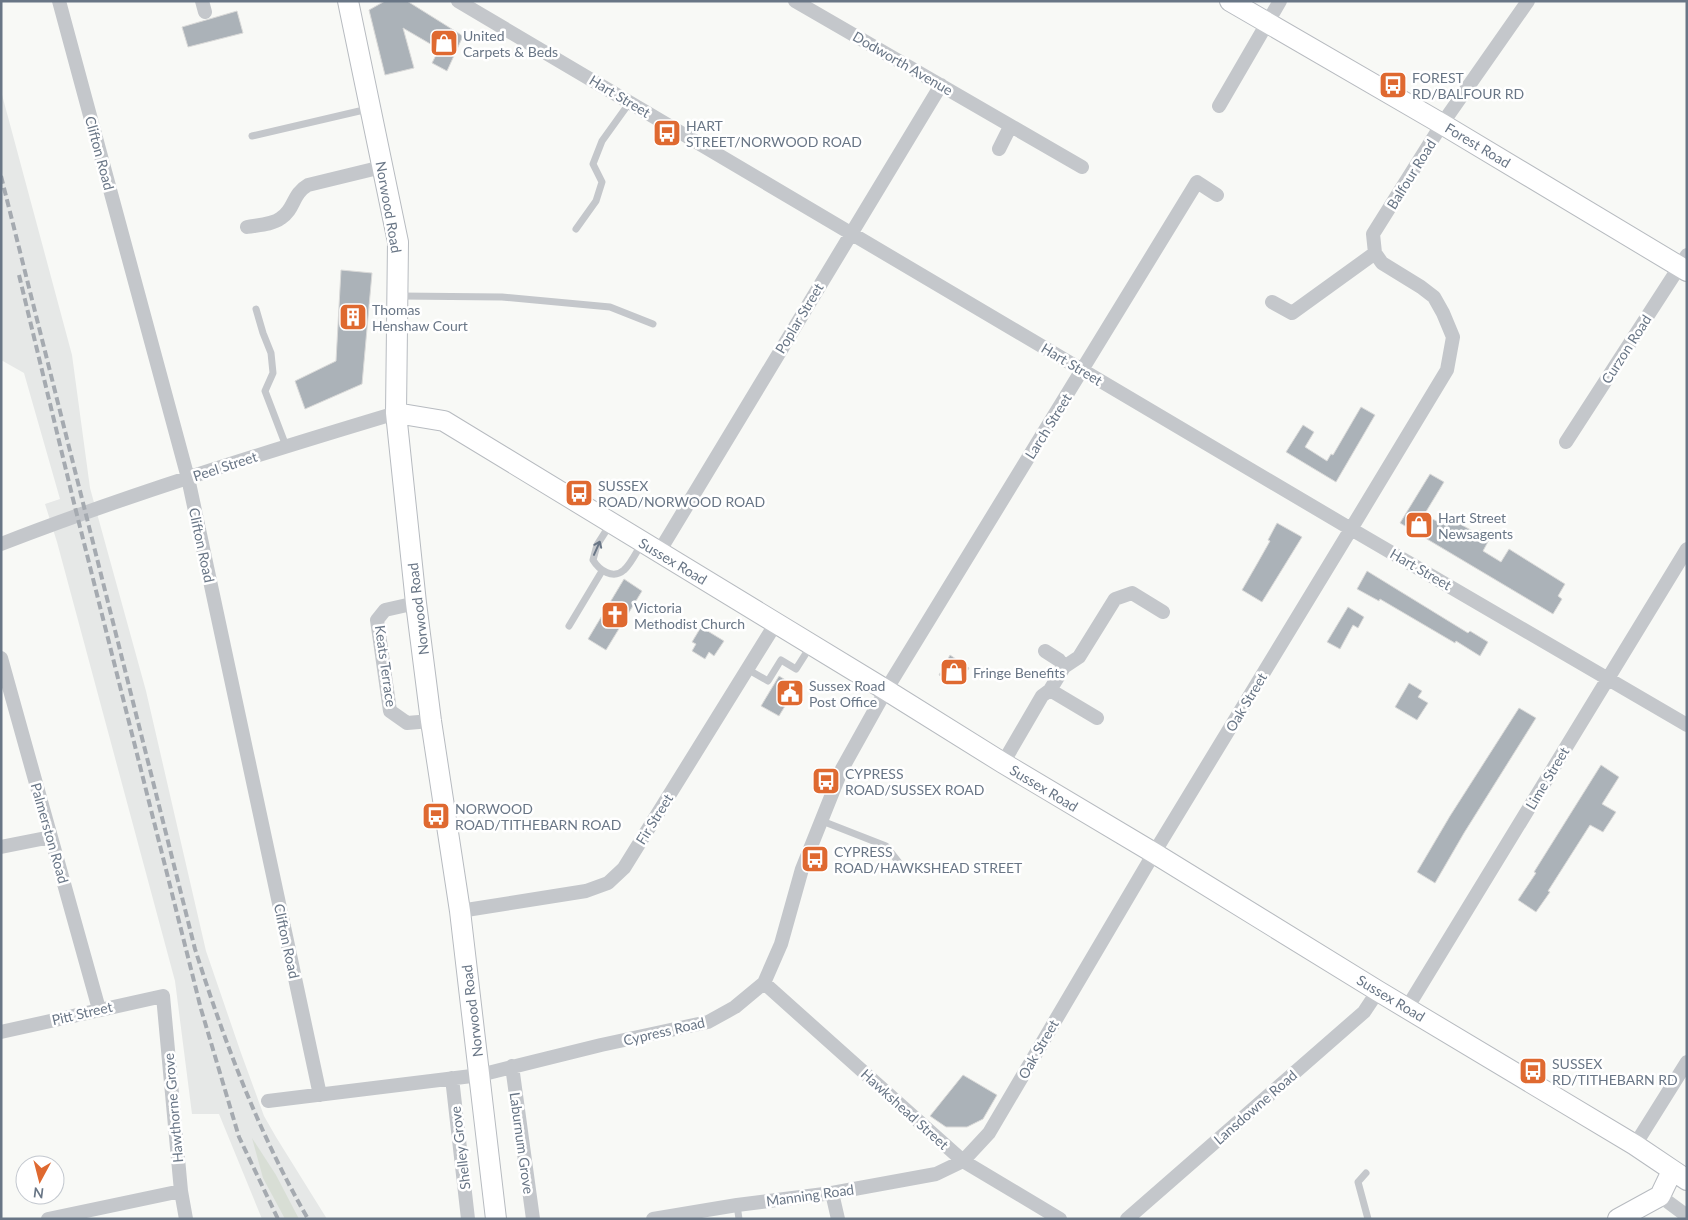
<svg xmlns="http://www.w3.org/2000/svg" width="1688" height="1220" viewBox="0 0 1688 1220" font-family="Lato,sans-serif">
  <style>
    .built { fill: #e6e8e7 }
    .green { fill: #d8ded5 }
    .building { fill: #abb2b8; stroke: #dadad9 }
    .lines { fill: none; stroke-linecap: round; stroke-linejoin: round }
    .secondary-casing { stroke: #b7bbc0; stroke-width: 22 }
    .lane { stroke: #c4c7cb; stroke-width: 7 }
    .street { stroke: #c4c7cb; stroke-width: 14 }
    .secondary { stroke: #fff; stroke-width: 20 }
    .rail { stroke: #a5aab0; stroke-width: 4; stroke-dasharray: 8 4; stroke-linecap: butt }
    .oneway { stroke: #697686 }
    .labels { text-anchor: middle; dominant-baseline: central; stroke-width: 5; stroke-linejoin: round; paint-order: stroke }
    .poi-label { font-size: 14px; fill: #697686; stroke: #fff; text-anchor: start }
    .street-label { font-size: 14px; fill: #697686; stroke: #fff }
  </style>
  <rect width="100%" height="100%" fill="#f8f9f6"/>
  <path class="built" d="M1,91L72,355L90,488L146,691L206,951L241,1053L264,1116L276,1137L327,1219H262L219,1114H192L175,981L57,542L45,504L60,499L24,373L1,360Z"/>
  <path class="green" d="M252,1138L276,1175L299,1219H285L263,1178Z"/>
  <path class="building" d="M385,1H407L463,36L447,71L432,63L439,49L403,28L414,68L385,75L369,10Z
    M237,11L243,33L188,47L182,27Z
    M341,270L372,273L362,384L305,409L295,381L336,361Z
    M1361,407L1375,415L1336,482L1286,452L1303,425L1314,432L1305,447L1327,461L1331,454L1333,455Z
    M1430,474L1444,482L1424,515L1447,526L1451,519L1478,534L1480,530L1491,536L1483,551L1501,562L1509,549L1565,584L1558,596L1562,599L1553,614L1400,523Z
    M1277,523L1302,537L1262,602L1242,590L1257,564L1270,541L1268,540Z
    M1367,571L1468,633L1470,631L1488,642L1480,656L1456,641L1455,643L1380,599L1379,601L1357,589Z
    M624,579L642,591L606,650L588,639Z
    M1348,607L1364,617L1358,628L1353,625L1340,649L1327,642Z
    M701,627L724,641L714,656L709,652L705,659L692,651L696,644L692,642Z
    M950,655L969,668L959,685L939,675Z
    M779,676L800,689L792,703L788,701L779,716L761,706Z
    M1409,683L1422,691L1418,697L1428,703L1417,720L1395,707Z
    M1519,708L1536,718L1464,833L1435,883L1417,872L1450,816Z
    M1601,765L1619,777L1602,804L1616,812L1603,832L1590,825L1548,891L1550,892L1536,912L1518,900L1536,873L1534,872Z
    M963,1075L997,1095L983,1119L967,1127H946L930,1116Z"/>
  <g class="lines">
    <defs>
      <path id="secondary" d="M348,1L398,242L396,413L416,603L431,721L460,911L496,1219
        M1230,1L1442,124L1687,271
        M396,413L444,421L886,690L1003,763L1154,853L1378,991L1635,1145L1687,1180
        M1618,1219L1660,1196L1672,1171"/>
    </defs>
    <use href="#secondary" class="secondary-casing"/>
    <path class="lane" d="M252,136L368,109
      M576,229L596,201L602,182L593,164L602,141L630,102
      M400,296L502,297L610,307L653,324
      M256,309L263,333L271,353L273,373L265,391L286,446
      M611,523L597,545L593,560C599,570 613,580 624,570C631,564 637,551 642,543
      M569,626L602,571
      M747,669L768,681L781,660L796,669L810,647
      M822,821L886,846L900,864L911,871
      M1366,1173L1358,1182L1368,1219
      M737,1205L739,1219"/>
    <path class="street" d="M59,1L188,478L320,1095
      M202,1L205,12
      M458,1L1351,529L1687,725
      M795,1L1082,167
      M1219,106L1280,1
      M999,149L1010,127
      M247,227C257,225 272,225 281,218C295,209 292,194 308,185L382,167
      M1375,253L1373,234L1442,124L1528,1
      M1272,302L1292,313L1375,253
      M1566,442L1687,255
      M1,544C130,494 263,453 396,413
      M659,552L941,85
      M416,603L385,610L377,620L390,711L407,723L431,721
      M1045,651L1059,660L1064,667
      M1,658L99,1009
      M1050,690L1097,718
      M1003,763L1042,696L1050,690L1064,667L1079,657L1115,599L1132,593L1163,612
      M1,847L51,837
      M460,911L586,891L608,883L624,868L776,623
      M764,983L963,1161L1060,1219
      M1407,1008L1687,549
      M1,1032L163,996L181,1191L186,1219
      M512,1066L533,1219
      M452,1078L468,1219
      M268,1101L480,1075L601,1045L708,1022L735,1007L764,983L781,944L802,869L842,769L886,690L1197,182L1217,195
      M1635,1145L1687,1062
      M832,1193L838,1219
      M1660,1196L1687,1216
      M48,1219L181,1191
      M653,1219L737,1205L832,1193L936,1174L963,1161L989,1133L1154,853L1351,529L1447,370L1453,337L1443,313L1434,297L1421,287L1382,263L1375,253
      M1127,1219L1364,1012L1378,991"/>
    <use href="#secondary" class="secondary"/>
    <path class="rail" d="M1,176L195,949C225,1043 258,1132 308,1219
      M19,275L73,499L201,1009L239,1137L278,1219"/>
  </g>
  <defs><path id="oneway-shaft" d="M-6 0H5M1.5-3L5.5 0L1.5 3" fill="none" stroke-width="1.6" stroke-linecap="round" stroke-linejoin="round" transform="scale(1.25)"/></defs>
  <use class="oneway" href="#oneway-shaft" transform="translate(597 548) rotate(-66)"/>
  <defs>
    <symbol id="shop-square" viewBox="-11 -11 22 22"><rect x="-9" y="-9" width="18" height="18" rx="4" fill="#df6930" stroke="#fff"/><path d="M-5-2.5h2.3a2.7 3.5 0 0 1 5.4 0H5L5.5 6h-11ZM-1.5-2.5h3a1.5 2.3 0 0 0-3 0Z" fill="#fff"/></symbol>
    <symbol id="bus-square" viewBox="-11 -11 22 22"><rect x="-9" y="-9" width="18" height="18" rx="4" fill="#df6930" stroke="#fff"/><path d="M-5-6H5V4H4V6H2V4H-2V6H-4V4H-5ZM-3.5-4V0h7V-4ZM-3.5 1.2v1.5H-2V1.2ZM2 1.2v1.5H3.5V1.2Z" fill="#fff"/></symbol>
    <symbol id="building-square" viewBox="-11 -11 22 22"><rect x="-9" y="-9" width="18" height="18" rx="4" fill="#df6930" stroke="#fff"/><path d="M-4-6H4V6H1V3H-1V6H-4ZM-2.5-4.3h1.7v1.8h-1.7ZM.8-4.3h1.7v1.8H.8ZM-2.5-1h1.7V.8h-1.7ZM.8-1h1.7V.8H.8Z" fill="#fff"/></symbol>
    <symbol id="church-square" viewBox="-11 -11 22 22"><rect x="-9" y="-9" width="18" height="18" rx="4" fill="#df6930" stroke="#fff"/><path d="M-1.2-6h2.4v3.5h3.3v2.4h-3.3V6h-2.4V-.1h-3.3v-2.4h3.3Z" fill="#fff"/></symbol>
    <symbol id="civic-square" viewBox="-11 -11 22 22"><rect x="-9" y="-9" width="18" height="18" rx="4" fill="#df6930" stroke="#fff"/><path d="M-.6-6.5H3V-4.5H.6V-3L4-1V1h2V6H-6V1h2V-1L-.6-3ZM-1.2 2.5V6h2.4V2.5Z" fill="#fff"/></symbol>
  </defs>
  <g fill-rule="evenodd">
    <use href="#shop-square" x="428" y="27" width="32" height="32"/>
    <use href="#bus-square" x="1377" y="69" width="32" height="32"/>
    <use href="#bus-square" x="651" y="117" width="32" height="32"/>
    <use href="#building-square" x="337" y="301" width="32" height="32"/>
    <use href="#bus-square" x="563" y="477" width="32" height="32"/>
    <use href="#shop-square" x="1403" y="509" width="32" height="32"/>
    <use href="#church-square" x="599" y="599" width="32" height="32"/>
    <use href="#shop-square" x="938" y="656" width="32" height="32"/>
    <use href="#civic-square" x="774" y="677" width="32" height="32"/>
    <use href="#bus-square" x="810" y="765" width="32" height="32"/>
    <use href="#bus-square" x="420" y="800" width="32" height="32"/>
    <use href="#bus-square" x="799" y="843" width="32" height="32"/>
    <use href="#bus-square" x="1517" y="1055" width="32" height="32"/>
  </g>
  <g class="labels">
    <g class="poi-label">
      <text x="463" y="35">United<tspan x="463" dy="16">Carpets &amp; Beds</tspan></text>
      <text x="1412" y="77">FOREST<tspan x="1412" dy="16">RD/BALFOUR RD</tspan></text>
      <text x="686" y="125">HART<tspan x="686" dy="16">STREET/NORWOOD ROAD</tspan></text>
      <text x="372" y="309">Thomas<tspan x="372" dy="16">Henshaw Court</tspan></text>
      <text x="598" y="485">SUSSEX<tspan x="598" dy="16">ROAD/NORWOOD ROAD</tspan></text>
      <text x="1438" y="517">Hart Street<tspan x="1438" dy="16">Newsagents</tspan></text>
      <text x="634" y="607">Victoria<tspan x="634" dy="16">Methodist Church</tspan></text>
      <text x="973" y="672">Fringe Benefits</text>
      <text x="809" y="685">Sussex Road<tspan x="809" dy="16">Post Office</tspan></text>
      <text x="845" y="773">CYPRESS<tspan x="845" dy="16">ROAD/SUSSEX ROAD</tspan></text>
      <text x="455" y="808">NORWOOD<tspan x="455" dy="16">ROAD/TITHEBARN ROAD</tspan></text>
      <text x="834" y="851">CYPRESS<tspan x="834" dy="16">ROAD/HAWKSHEAD STREET</tspan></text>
      <text x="1552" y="1063">SUSSEX<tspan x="1552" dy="16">RD/TITHEBARN RD</tspan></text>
    </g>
    <g class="street-label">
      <text transform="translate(903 63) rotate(30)">Dodworth Avenue</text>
      <text transform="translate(620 96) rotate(31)">Hart Street</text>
      <text transform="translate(1478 145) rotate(31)">Forest Road</text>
      <text transform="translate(100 153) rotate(75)">Clifton Road</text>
      <text transform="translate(1411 174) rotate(-58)">Balfour Road</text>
      <text transform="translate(389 207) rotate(80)">Norwood Road</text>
      <text transform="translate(799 318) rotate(-59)">Poplar Street</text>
      <text transform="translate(1626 349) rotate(-57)">Curzon Road</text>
      <text transform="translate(1072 364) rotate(31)">Hart Street</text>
      <text transform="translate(1048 426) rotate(-58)">Larch Street</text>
      <text transform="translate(225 466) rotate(-18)">Peel Street</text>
      <text transform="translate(202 545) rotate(78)">Clifton Road</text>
      <text transform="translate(673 561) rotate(31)">Sussex Road</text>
      <text transform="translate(1421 569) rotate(30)">Hart Street</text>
      <text transform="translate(418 609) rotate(-97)">Norwood Road</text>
      <text transform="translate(386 666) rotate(82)">Keats Terrace</text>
      <text transform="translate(1246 702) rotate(-59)">Oak Street</text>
      <text transform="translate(1547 778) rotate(-59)">Lime Street</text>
      <text transform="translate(1044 788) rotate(31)">Sussex Road</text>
      <text transform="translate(654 819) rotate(-58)">Fir Street</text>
      <text transform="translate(50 833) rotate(74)">Palmerston Road</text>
      <text transform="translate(287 941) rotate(78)">Clifton Road</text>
      <text transform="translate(1391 998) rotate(31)">Sussex Road</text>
      <text transform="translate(472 1011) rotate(-97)">Norwood Road</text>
      <text transform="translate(82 1013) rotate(-13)">Pitt Street</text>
      <text transform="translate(664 1031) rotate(-13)">Cypress Road</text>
      <text transform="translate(1038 1049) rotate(-60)">Oak Street</text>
      <text transform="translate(1255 1107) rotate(-41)">Lansdowne Road</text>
      <text transform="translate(173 1108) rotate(-95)">Hawthorne Grove</text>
      <text transform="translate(905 1109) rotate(42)">Hawkshead Street</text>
      <text transform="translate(522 1143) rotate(82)">Laburnum Grove</text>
      <text transform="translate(460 1148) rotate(-97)">Shelley Grove</text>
      <text transform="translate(810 1195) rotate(-8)">Manning Road</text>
    </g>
  </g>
  <rect width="1688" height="1220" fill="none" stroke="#697686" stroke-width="5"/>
  <g transform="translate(40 1180) rotate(187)"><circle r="24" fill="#ffffff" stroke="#c3c8cf"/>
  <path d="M0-4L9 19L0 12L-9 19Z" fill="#df6930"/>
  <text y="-8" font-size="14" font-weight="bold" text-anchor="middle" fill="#697686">N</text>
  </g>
</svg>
